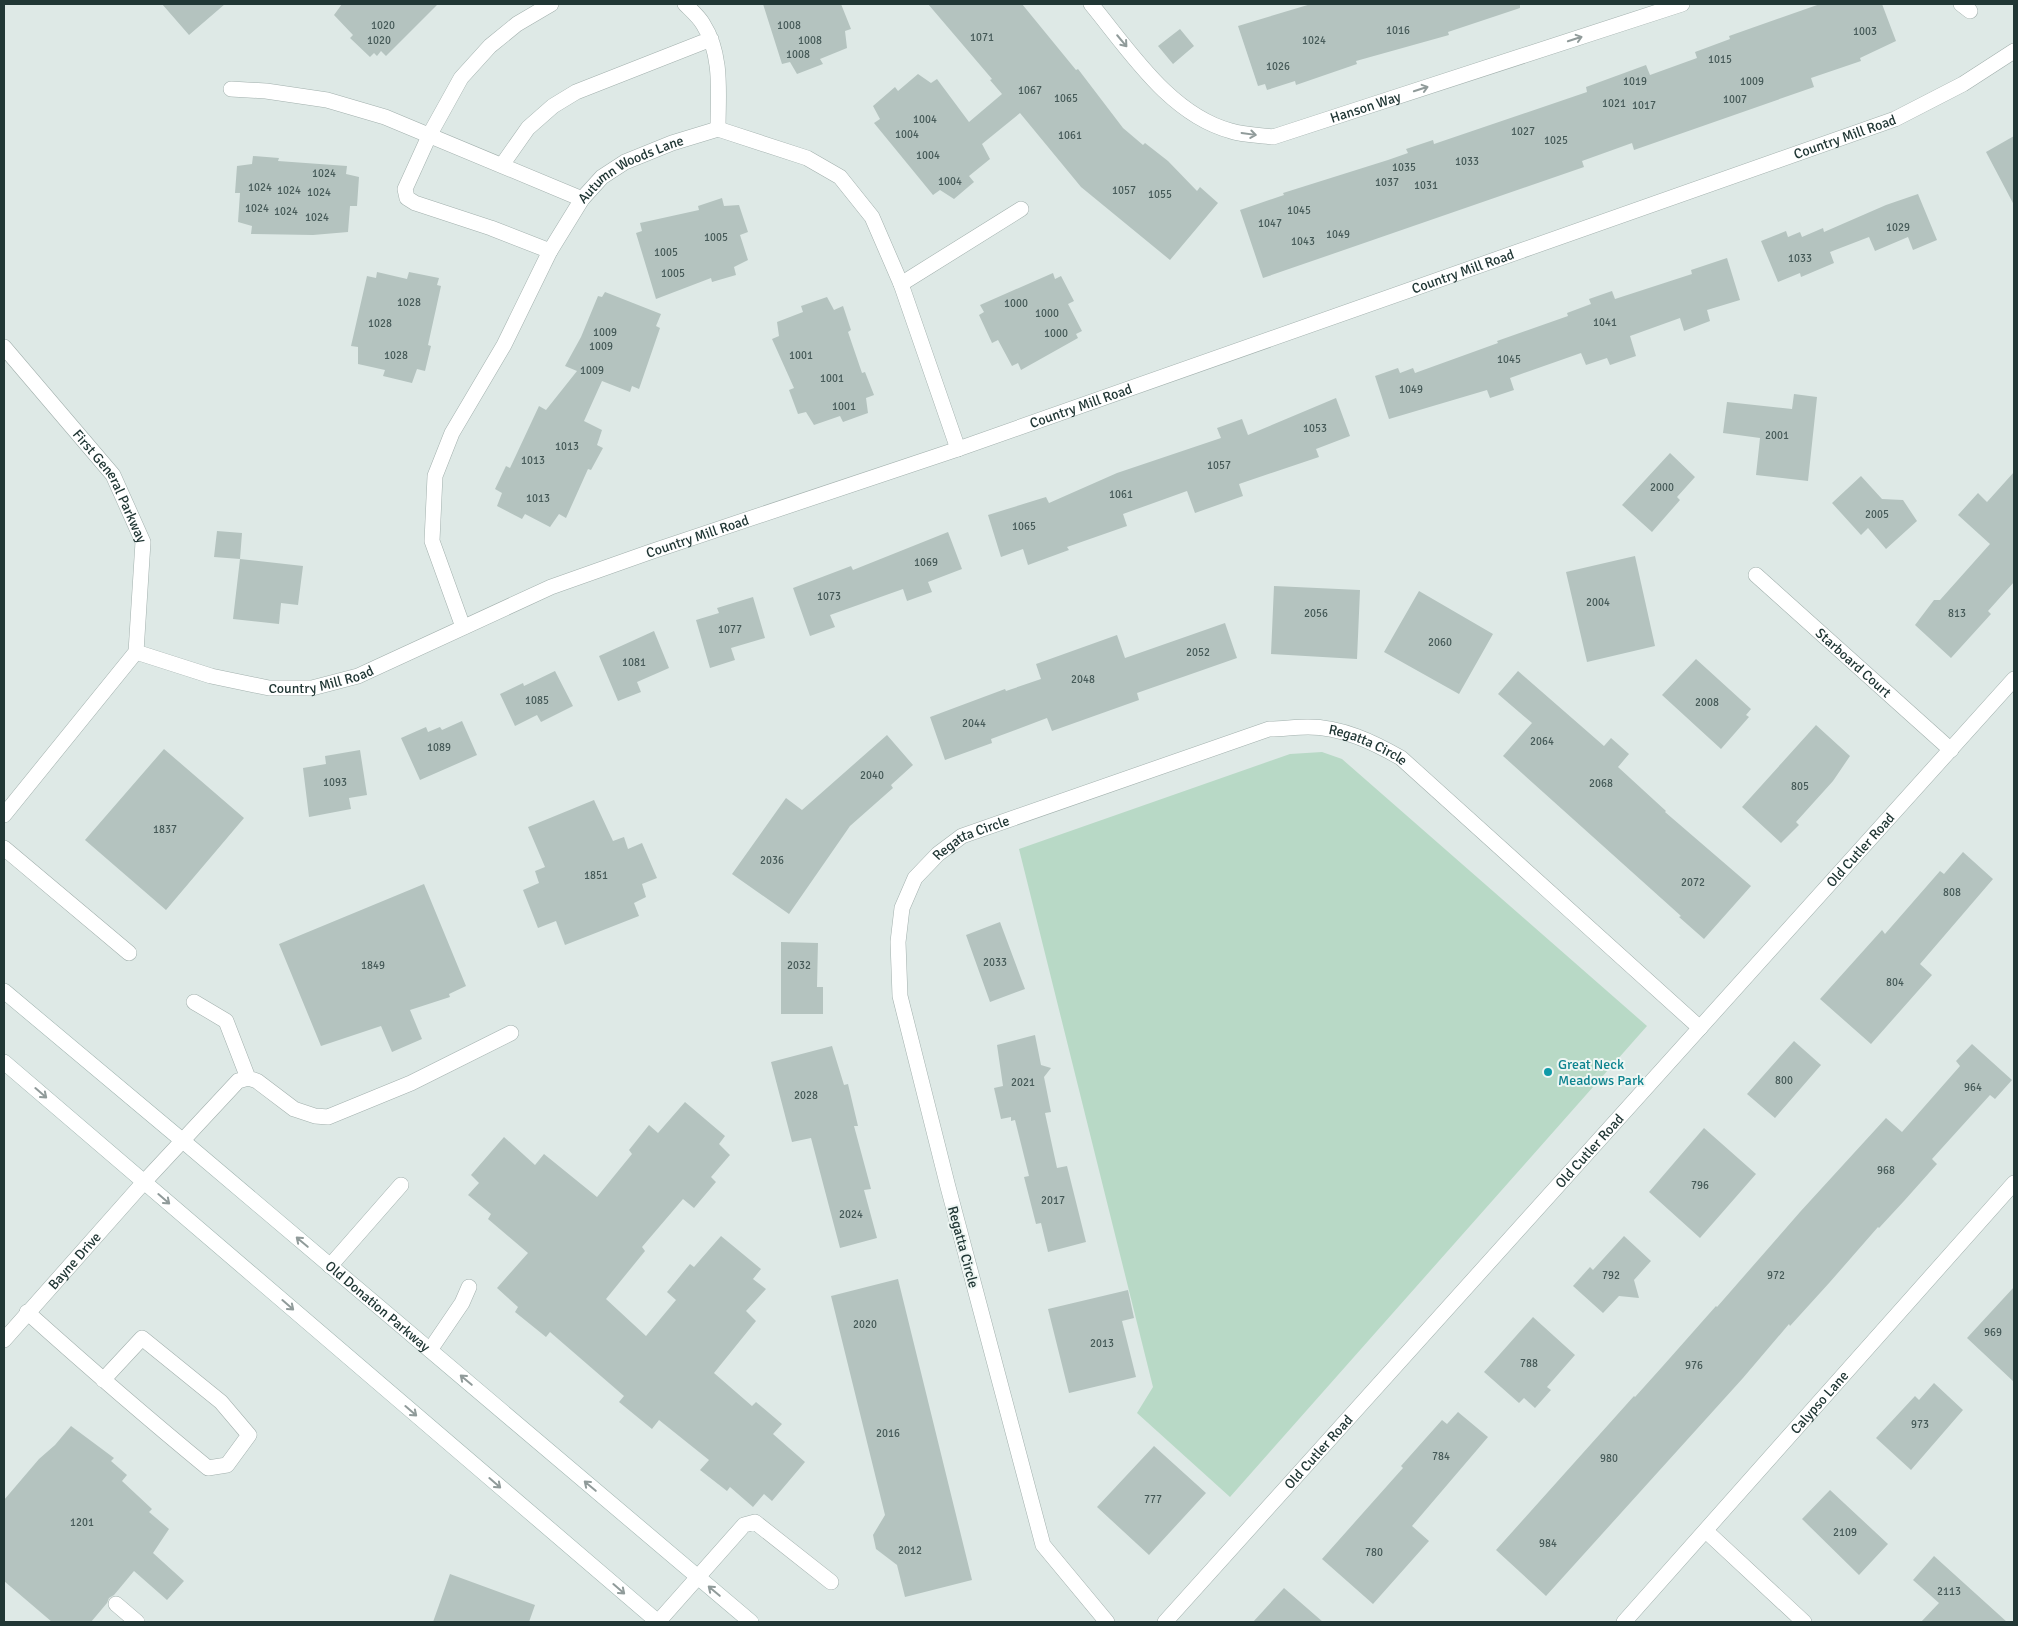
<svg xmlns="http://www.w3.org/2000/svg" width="2018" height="1626" viewBox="0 0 2018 1626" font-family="Signika,sans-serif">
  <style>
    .green { fill: #b8d9c6 }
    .building { fill: #b4c3bf }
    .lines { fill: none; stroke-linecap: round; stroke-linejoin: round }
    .lane-casing { stroke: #a2b0ad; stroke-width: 16 }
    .street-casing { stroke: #a2b0ad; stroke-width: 16 }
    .secondary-casing { stroke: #9fb3af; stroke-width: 16 }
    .lane { stroke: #fff; stroke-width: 15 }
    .street { stroke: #fff; stroke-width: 15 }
    .secondary { stroke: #fff; stroke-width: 15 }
    .oneway { stroke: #909b9a }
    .culture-dot { fill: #0f9aa8; stroke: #eef6f3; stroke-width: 2 }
    .labels { text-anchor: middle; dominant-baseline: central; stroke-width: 4; stroke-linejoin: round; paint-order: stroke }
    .number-label { font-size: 11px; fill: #465a58 }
    .street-label { font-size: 14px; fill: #213735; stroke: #eef6f3 }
    .culture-label { font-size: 14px; fill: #0d838f; stroke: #eef6f3; text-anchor: start }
  </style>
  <rect width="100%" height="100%" fill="#dee9e6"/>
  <path class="green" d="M1322,752L1342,759L1647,1026L1230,1497L1137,1413L1153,1387L1019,849L1290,754Z"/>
  <path class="building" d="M162,4H225L189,35Z
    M342,4H438L386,56L381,51L377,56L374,53L370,57L350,38L353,35L334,15Z
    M763,4H841L851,29L845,31L847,48L820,59L823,64L797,74L790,62L782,64Z
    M928,4H1022L1076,70L1078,69L1123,128L1143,145L1145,143L1168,161L1197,191L1200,187L1218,203L1170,260L1081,187L1020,113L982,144L990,159L969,176L974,182L954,199L940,190L933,195L874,123L880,119L873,106L895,87L898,91L918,74L931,83L937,79L969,122L1002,94L990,80L992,79Z
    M1311,4H1520V8L1448,32L1449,35L1356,61L1357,64L1296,85L1295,81L1267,90L1265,84L1258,86L1238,26Z
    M1820,4H1882L1896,41L1860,58L1861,61L1811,78L1814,87L1634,150L1632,143L1582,161L1584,167L1263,278L1240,210L1284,195L1283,193L1388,160L1408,153L1406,149L1433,140L1434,144L1587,92L1586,87L1646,65L1650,75L1697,58L1695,52L1730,39L1729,36Z
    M1180,29L1194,46L1173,64L1158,46Z
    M2014,136V205L1986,152Z
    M253,156L279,158L278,161L347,166L346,174L359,177L357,206H350L348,232L313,235L251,234L252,226L238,222L240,193H235L237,166L252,164Z
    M1918,194L1937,240L1913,250L1908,237L1875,251L1869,237L1830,252L1834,263L1801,277L1800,273L1778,282L1761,241L1786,231L1788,237L1800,232L1802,237L1823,228L1824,232L1886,205Z
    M722,198L724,206L739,205L748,232L740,235L748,260L734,267L736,275L712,282L711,278L656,299L636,233L642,231L640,223L699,210L698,206Z
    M1727,258L1740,300L1707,310L1710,321L1684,331L1680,318L1630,336L1636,356L1610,365L1607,358L1586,365L1581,353L1510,378L1514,390L1490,398L1487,390L1389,419L1375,376L1398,368L1400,373L1413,368L1415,373L1498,343L1497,341L1568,316L1567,313L1591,304L1589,299L1612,291L1615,299L1692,274L1691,270Z
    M377,272L407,279L409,272L439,278L437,285L441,286L428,345L431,346L425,371L417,369L412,383L383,376L385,370L358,364V347L351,346L367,276L376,278Z
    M1053,273L1055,279L1061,276L1074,301L1068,304L1082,331L1076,334L1078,338L1021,370L1018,363L1012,366L998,340L992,343L979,315L984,312L980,305Z
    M605,292L661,314L656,326L660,328L639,389L632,386L630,392L602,381L584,421L602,430L597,445L603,448L591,470L588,469L566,518L559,514L550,527L525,514L522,519L497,506L502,493L495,489L506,466L510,468L539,406L546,410L577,371L565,366L581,337L598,296L602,297Z
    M827,297L834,310L843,306L851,330L848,332L862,373L865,372L874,395L866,398L868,413L843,422L840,416L814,425L806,412L798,414L789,390L794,388L772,339L779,336L777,322L803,312L801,306Z
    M1794,394L1817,397L1808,481L1756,475L1760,438L1723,433L1727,402L1792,409Z
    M1336,398L1350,436L1316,449L1319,457L1239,484L1243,496L1195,513L1187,491L1123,514L1127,526L1067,547L1069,550L1028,565L1023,549L1001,557L988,515L1046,497L1049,503L1117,473L1221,438L1217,428L1242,419L1248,435Z
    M1670,453L1695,477L1677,497L1680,500L1652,532L1622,505Z
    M2014,472V582L1988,611L1991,614L1951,658L1915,625L1934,600H1940L1990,544L1958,515L1978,493L1987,502Z
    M1861,476L1882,499L1903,500L1917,521L1886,549L1868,528L1861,535L1832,503Z
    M217,531L242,533L240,559L214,557Z
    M948,532L962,569L928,582L932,592L907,601L903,589L830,615L835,627L810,636L793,588L851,566L853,570Z
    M1635,556L1655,646L1587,662L1566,572Z
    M240,559L303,566L298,605L281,603L279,624L233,619Z
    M1274,586L1360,590L1357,659L1271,654Z
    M1419,591L1493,634L1459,694L1384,652Z
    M753,597L765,638L731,648L735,660L710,668L696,620L719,613L717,608Z
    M1225,623L1237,658L1137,693L1139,700L1052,731L1047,718L991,739L992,743L945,760L930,717L1005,689L1006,691L1041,679L1036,664L1117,635L1125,658Z
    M654,631L669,668L637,682L641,692L618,701L599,656Z
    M1696,659L1751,709L1746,715L1749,717L1721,749L1662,695Z
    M555,671L573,706L541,722L537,715L515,726L500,694L523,683L524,686Z
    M1518,671L1604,746L1611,738L1629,754L1618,767L1666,811L1665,812L1751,886L1704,939L1679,917L1681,916L1503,756L1532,723L1498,694Z
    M462,721L477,755L420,780L401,738L426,727L428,732L440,727L442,730Z
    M1816,725L1850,756L1833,781L1796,822L1799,825L1781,843L1742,807Z
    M887,735L913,765L891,785L893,788L850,826L789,914L732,874L786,798L802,810Z
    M164,749L244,818L166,910L85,840Z
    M360,750L367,795L349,798L351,809L309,817L303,768L326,764L325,756Z
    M594,800L613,841L624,837L628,849L642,843L657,878L642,884L646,897L634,903L639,916L565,945L556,921L538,928L523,890L539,883L535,871L545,867L528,827Z
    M1963,852L1993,879L1920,964L1932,975L1871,1044L1820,999L1882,930L1885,934L1940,871L1944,874Z
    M424,884L466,986L449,994L450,997L410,1010L422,1039L392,1052L381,1026L321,1046L279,944Z
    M1000,922L1025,989L990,1002L966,935Z
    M781,942L818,943L817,987H823V1014H781Z
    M1035,1035L1041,1065L1051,1068L1044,1077L1051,1112L1045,1113L1057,1168L1067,1166L1086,1242L1048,1252L1041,1223L1036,1224L1024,1177L1029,1176L1015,1120L1011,1121V1117L1001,1119L994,1088L1003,1086L997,1045Z
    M1794,1041L1821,1065L1775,1118L1747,1094Z
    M1972,1044L2012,1080L1995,1099L1990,1095L1932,1159L1937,1164L1904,1201L1879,1228L1878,1227L1830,1282L1790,1326L1789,1324L1743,1378L1546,1596L1496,1550L1634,1396L1635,1397L1662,1367L1716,1306L1717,1307L1800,1212L1886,1118L1902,1132L1960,1066L1956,1061Z
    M832,1046L844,1085L848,1084L858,1126H854L871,1189L864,1190L877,1238L840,1248L811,1138L792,1142L771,1062Z
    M685,1102L725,1136L719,1144L730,1155L711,1177L716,1182L694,1208L683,1199L642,1247L645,1251L606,1299L646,1336L676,1300L667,1292L690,1264L694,1267L721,1236L761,1269L753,1279L766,1289L746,1311L756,1321L714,1373L752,1406L756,1402L782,1424L773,1434L805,1462L772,1501L764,1494L753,1507L730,1487L727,1491L700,1470L709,1460L659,1420L652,1429L619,1402L624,1396L550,1332L546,1337L515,1312L518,1307L497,1288L528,1253L488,1219L491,1214L468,1195L479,1183L471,1175L504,1137L535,1165L544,1154L597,1197L632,1154L629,1150L649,1125L658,1133Z
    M1704,1128L1756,1174L1700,1238L1649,1192Z
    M1624,1236L1651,1261L1634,1280L1639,1298L1619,1296L1603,1313L1573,1286L1590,1267L1593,1270Z
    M898,1279L972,1580L905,1597L897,1565L876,1549L873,1535L885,1515L831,1296Z
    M2014,1287V1382L1967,1338Z
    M1128,1290L1134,1318L1122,1321L1136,1377L1069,1393L1048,1309Z
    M1533,1317L1575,1355L1547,1387L1551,1390L1535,1408L1524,1398L1519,1403L1484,1372Z
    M1934,1383L1963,1410L1911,1470L1876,1438L1915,1396L1919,1400Z
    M1458,1412L1488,1437L1412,1526L1429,1541L1373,1604L1322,1559L1403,1468L1401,1466L1442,1420L1447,1424Z
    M71,1426L114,1458L111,1461L127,1475L122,1481L152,1509L149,1512L169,1529L153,1553L184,1581L167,1600L134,1571L114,1595L109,1598L107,1603L91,1622H52L4,1581V1500L39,1459L55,1445Z
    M1154,1446L1206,1493L1149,1555L1097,1507Z
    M1830,1490L1888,1544L1859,1575L1802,1519Z
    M1934,1556L2007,1622H1921L1939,1603L1913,1580Z
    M450,1574L535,1605L529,1622H433Z
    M1284,1588L1323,1622H1253Z"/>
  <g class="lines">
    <defs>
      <path id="lane" d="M685,4C691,10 699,17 703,24C723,55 718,94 718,129
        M231,89L266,91L327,100L385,117L582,199
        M502,165L528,128L553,106L576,92L711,39
        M550,251L491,228L415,203L407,198L405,189L430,134L461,78L490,46L517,24L551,4
        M901,284L1021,209
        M4,848L129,953
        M194,1002L226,1021L248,1078
        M144,1182L238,1081L248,1078L257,1081L294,1109L315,1116L328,1117L411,1083L511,1033
        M330,1266L401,1185
        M27,1312C86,1365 146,1417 208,1468L227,1465L249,1435L221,1402L142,1338L103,1380
        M430,1350L462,1303L469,1287
        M116,1604L137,1622
        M658,1622L744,1525L755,1522L831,1582"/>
      <g id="street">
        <path id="s1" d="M1091,4C1129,50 1170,115 1231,131C1244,135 1259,135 1273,137L1682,4"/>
        <path d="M1961,4L1970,11"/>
        <path id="s2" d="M4,347L113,475L143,542L136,652L4,815"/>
        <path id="s3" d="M1756,575L1951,750"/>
        <path id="s4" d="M463,627L432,541L435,476L452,433L504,345L550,251L582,199L602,177L625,162L672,143L718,129L807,158L840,177L872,217L901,284L958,449"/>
        <path id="s5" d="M136,652L211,676L269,688H312L358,676L551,587L650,552L958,449L1895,119L1963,84L2014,51"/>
        <path id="s6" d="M4,1340L144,1182"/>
        <path d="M1706,1531L1804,1622"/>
        <path id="s7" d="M1107,1622L1043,1545L948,1187L900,996L898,942L902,908L915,878L938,854L962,836L1269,729C1282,729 1295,727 1308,727C1342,727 1373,742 1401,758L1700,1028"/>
        <path id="s8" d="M1165,1622L2014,679"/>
        <path id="s9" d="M1624,1622L2014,1183"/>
      </g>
      <g id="secondary">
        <path id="s10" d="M4,991L183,1141L751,1622"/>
        <path d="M4,1062L658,1622"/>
      </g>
    </defs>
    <use href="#lane" class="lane-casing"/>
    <use href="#street" class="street-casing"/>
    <use href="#secondary" class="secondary-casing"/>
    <use href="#lane" class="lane"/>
    <use href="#street" class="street"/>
    <use href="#secondary" class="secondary"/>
  </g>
  <defs><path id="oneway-shaft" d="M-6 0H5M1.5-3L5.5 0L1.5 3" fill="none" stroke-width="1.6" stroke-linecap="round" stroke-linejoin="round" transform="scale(1.25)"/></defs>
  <g class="oneway">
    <use href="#oneway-shaft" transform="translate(1575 39) rotate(-18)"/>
    <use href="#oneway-shaft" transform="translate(1122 41) rotate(50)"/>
    <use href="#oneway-shaft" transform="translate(1421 89) rotate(-18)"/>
    <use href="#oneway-shaft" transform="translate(1249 134) rotate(8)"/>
    <use href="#oneway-shaft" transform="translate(41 1093) rotate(41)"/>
    <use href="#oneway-shaft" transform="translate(164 1199) rotate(41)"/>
    <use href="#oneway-shaft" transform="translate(302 1242) rotate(-140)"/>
    <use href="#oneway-shaft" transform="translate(288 1305) rotate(41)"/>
    <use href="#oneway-shaft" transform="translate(466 1380) rotate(-140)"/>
    <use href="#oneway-shaft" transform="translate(411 1411) rotate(41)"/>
    <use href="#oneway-shaft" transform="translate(495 1483) rotate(41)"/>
    <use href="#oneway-shaft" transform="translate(590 1486) rotate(-140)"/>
    <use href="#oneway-shaft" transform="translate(619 1589) rotate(41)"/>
    <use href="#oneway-shaft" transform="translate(714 1591) rotate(-140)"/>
  </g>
  <circle class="culture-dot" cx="1548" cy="1072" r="5"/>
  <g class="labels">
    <g class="number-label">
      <text x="383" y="25">1020</text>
      <text x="789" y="25">1008</text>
      <text x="1398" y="30">1016</text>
      <text x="1865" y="31">1003</text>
      <text x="982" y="37">1071</text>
      <text x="379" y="40">1020</text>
      <text x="810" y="40">1008</text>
      <text x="1314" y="40">1024</text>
      <text x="798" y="54">1008</text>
      <text x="1720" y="59">1015</text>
      <text x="1278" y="66">1026</text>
      <text x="1635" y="81">1019</text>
      <text x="1752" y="81">1009</text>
      <text x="1030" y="90">1067</text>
      <text x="1066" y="98">1065</text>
      <text x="1735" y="99">1007</text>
      <text x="1614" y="103">1021</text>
      <text x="1644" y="105">1017</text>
      <text x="925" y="119">1004</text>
      <text x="1523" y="131">1027</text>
      <text x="907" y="134">1004</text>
      <text x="1070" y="135">1061</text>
      <text x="1556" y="140">1025</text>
      <text x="928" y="155">1004</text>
      <text x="1467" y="161">1033</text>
      <text x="1404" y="167">1035</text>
      <text x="324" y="173">1024</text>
      <text x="950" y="181">1004</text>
      <text x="1387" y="182">1037</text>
      <text x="1426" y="185">1031</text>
      <text x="260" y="187">1024</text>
      <text x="289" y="190">1024</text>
      <text x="1124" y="190">1057</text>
      <text x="319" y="192">1024</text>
      <text x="1160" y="194">1055</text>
      <text x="257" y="208">1024</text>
      <text x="1299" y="210">1045</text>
      <text x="286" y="211">1024</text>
      <text x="317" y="217">1024</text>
      <text x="1270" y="223">1047</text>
      <text x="1898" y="227">1029</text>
      <text x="1338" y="234">1049</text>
      <text x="716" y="237">1005</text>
      <text x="1303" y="241">1043</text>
      <text x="666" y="252">1005</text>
      <text x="1800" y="258">1033</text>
      <text x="673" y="273">1005</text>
      <text x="409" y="302">1028</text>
      <text x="1016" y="303">1000</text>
      <text x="1047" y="313">1000</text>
      <text x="1605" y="322">1041</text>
      <text x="380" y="323">1028</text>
      <text x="605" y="332">1009</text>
      <text x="1056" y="333">1000</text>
      <text x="601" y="346">1009</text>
      <text x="396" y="355">1028</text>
      <text x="801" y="355">1001</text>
      <text x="1509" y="359">1045</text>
      <text x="592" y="370">1009</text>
      <text x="832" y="378">1001</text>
      <text x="1411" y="389">1049</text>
      <text x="844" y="406">1001</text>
      <text x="1315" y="428">1053</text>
      <text x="1777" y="435">2001</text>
      <text x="567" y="446">1013</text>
      <text x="533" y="460">1013</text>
      <text x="1219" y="465">1057</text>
      <text x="1662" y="487">2000</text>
      <text x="1121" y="494">1061</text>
      <text x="538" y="498">1013</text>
      <text x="1877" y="514">2005</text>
      <text x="1024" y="526">1065</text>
      <text x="926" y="562">1069</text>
      <text x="829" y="596">1073</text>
      <text x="1598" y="602">2004</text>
      <text x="1316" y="613">2056</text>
      <text x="1957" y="613">813</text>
      <text x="730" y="629">1077</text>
      <text x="1440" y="642">2060</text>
      <text x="1198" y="652">2052</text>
      <text x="634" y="662">1081</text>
      <text x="1083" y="679">2048</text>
      <text x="537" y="700">1085</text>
      <text x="1707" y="702">2008</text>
      <text x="974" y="723">2044</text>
      <text x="1542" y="741">2064</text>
      <text x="439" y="747">1089</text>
      <text x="872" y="775">2040</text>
      <text x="335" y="782">1093</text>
      <text x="1601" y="783">2068</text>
      <text x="1800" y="786">805</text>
      <text x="165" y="829">1837</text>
      <text x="772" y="860">2036</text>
      <text x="596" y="875">1851</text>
      <text x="1693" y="882">2072</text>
      <text x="1952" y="892">808</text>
      <text x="995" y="962">2033</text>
      <text x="373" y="965">1849</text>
      <text x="799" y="965">2032</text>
      <text x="1895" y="982">804</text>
      <text x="1784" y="1080">800</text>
      <text x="1023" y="1082">2021</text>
      <text x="1973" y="1087">964</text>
      <text x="806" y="1095">2028</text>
      <text x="1886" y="1170">968</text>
      <text x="1700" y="1185">796</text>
      <text x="1053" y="1200">2017</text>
      <text x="851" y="1214">2024</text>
      <text x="1611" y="1275">792</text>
      <text x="1776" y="1275">972</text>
      <text x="865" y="1324">2020</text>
      <text x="1993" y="1332">969</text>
      <text x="1102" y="1343">2013</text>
      <text x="1529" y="1363">788</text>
      <text x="1694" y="1365">976</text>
      <text x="1920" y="1424">973</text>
      <text x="888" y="1433">2016</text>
      <text x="1441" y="1456">784</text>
      <text x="1609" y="1458">980</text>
      <text x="1153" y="1499">777</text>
      <text x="82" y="1522">1201</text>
      <text x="1845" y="1532">2109</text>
      <text x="1548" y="1543">984</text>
      <text x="910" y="1550">2012</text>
      <text x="1374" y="1552">780</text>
      <text x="1949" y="1591">2113</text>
    </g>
    <g class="street-label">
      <text stroke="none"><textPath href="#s1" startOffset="332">Hanson Way</textPath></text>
      <text stroke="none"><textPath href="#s5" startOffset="1811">Country Mill Road</textPath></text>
      <text stroke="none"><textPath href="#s4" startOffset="529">Autumn Woods Lane</textPath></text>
      <text stroke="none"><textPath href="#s5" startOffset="1406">Country Mill Road</textPath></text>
      <text stroke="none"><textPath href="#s5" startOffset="1001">Country Mill Road</textPath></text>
      <text stroke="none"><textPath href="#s2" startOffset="176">First General Parkway</textPath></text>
      <text stroke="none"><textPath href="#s5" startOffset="596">Country Mill Road</textPath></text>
      <text stroke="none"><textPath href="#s3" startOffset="131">Starboard Court</textPath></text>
      <text stroke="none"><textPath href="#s5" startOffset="191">Country Mill Road</textPath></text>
      <text stroke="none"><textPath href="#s7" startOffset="1279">Regatta Circle</textPath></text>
      <text stroke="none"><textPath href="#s7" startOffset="859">Regatta Circle</textPath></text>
      <text stroke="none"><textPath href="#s8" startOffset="1039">Old Cutler Road</textPath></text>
      <text stroke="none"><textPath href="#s8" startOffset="634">Old Cutler Road</textPath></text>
      <text transform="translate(963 1247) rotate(75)">Regatta Circle</text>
      <text stroke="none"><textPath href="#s6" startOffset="106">Bayne Drive</textPath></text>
      <text stroke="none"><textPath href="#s10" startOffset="489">Old Donation Parkway</textPath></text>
      <text stroke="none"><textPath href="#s9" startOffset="294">Calypso Lane</textPath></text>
      <text stroke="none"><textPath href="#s8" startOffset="229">Old Cutler Road</textPath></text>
    </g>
    <g class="culture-label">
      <text x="1558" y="1064">Great Neck<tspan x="1558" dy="16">Meadows Park</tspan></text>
    </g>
  </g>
  <rect width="2018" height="1626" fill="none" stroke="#213735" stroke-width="10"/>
</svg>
